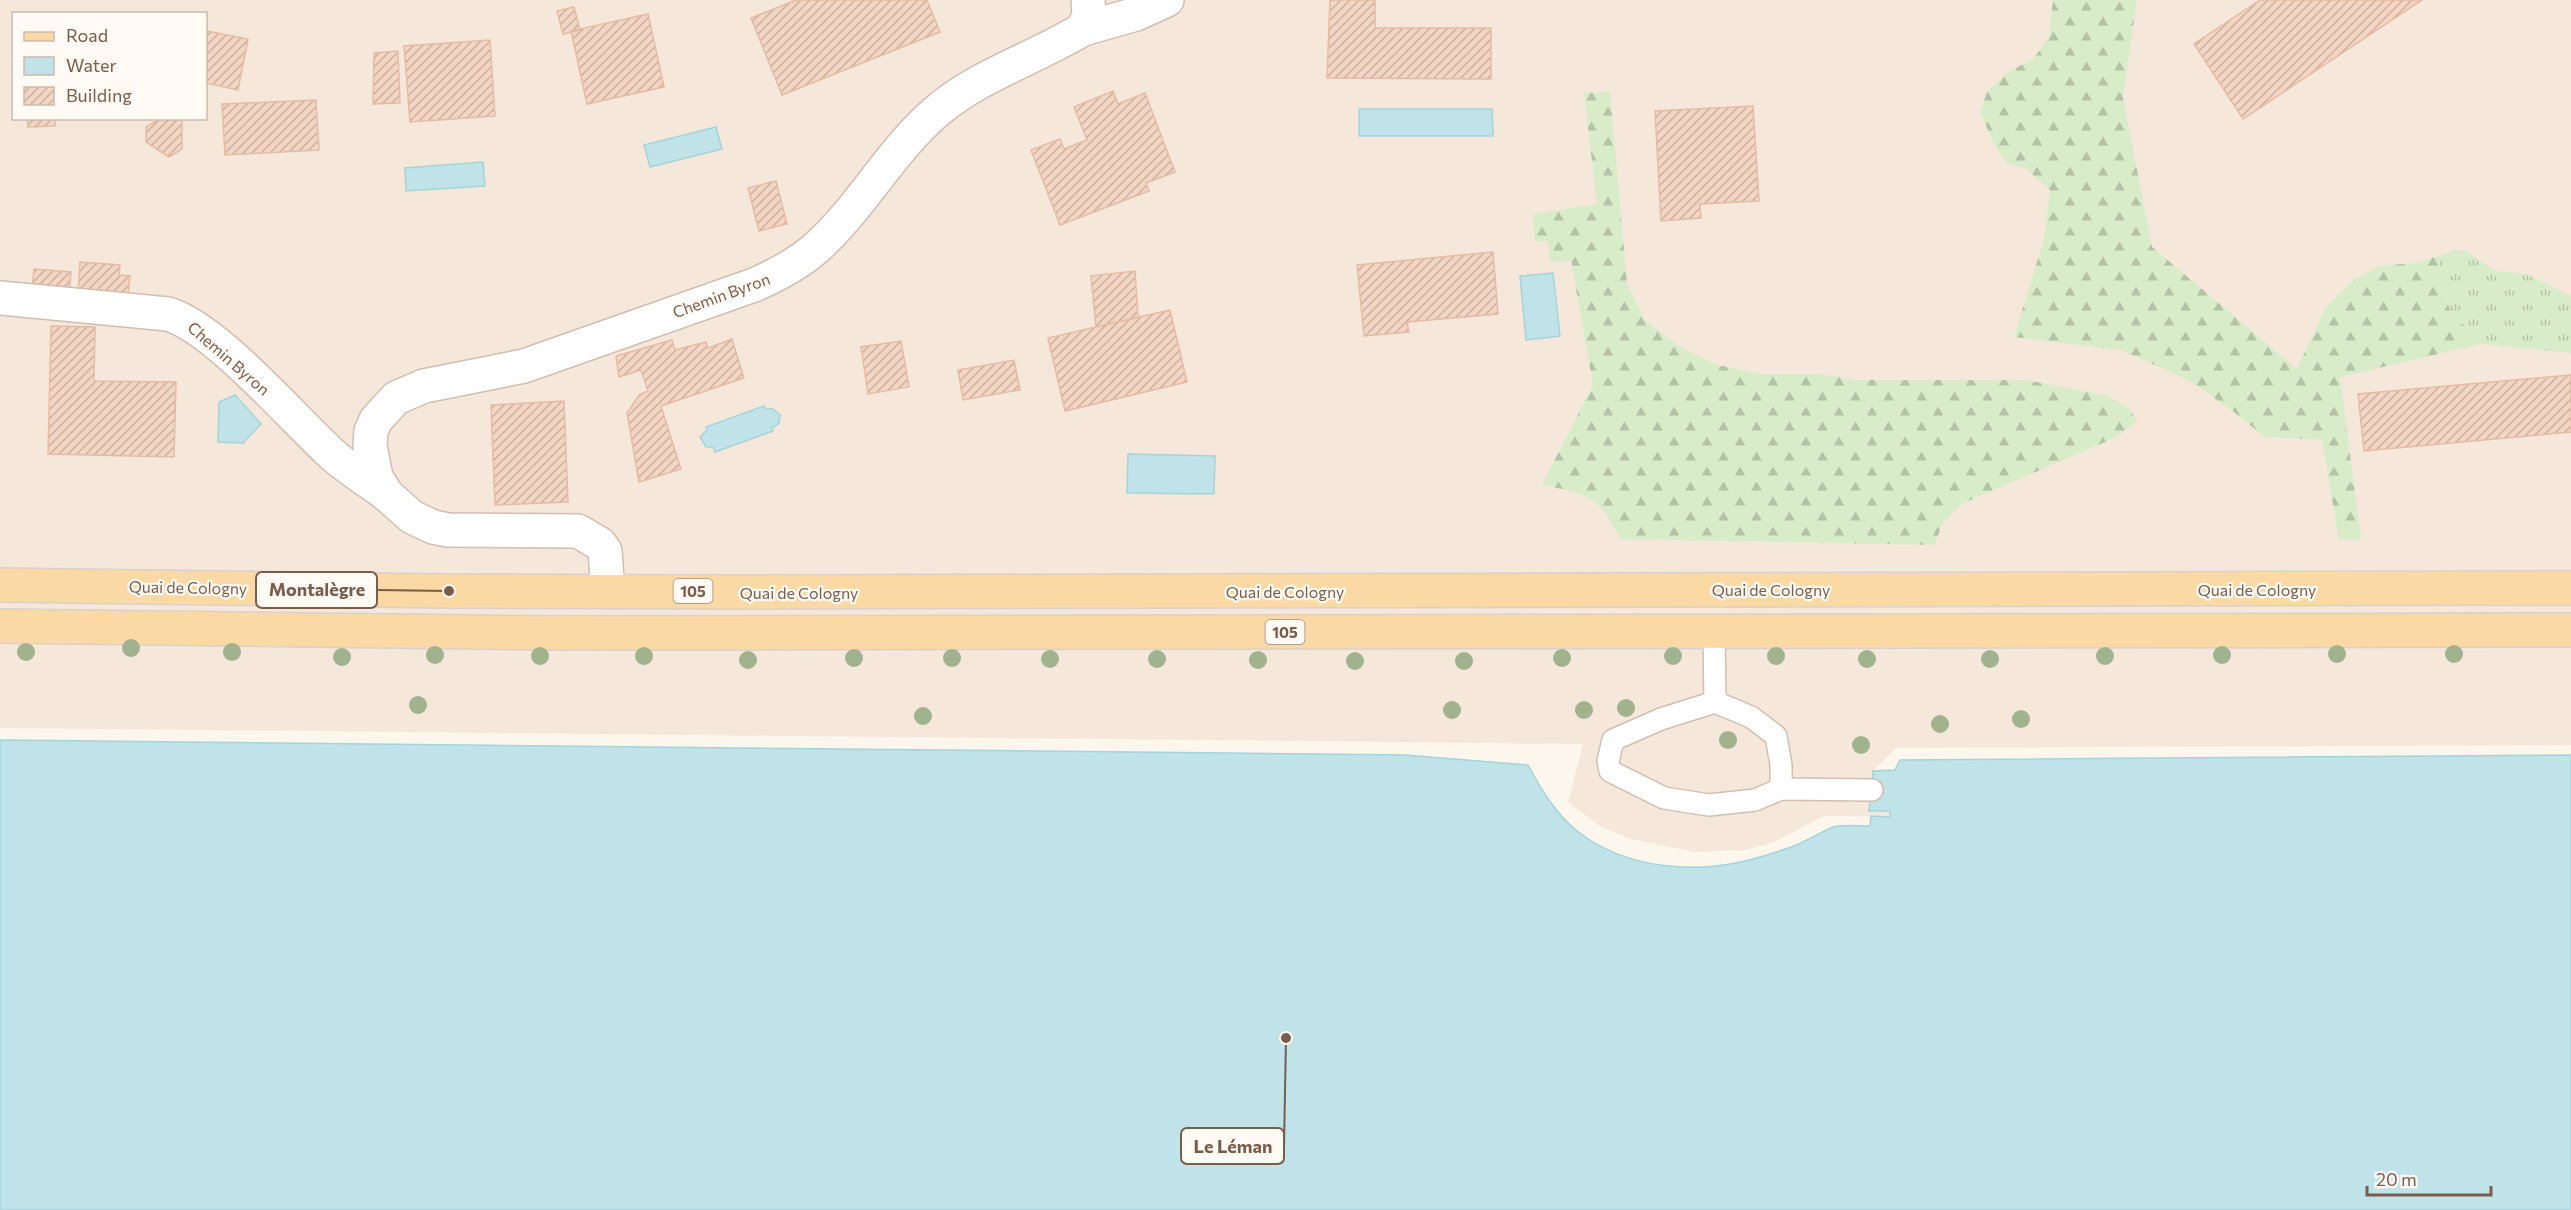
<svg xmlns="http://www.w3.org/2000/svg" width="2571" height="1210" viewBox="0 0 2571 1210" font-family="Commissioner,sans-serif">
  <style>
    .residential { fill: #f5e8da; fill-rule: evenodd }
    .grass { fill: url(#grass-tufts) }
    .forest { fill: url(#forest-firs) }
    .water { fill: #bfe3e8; stroke: #a5d3da; stroke-width: 1.5 }
    .building { fill: url(#building-hatch); stroke: #e6bba3; stroke-width: 1.5 }
    .lines { fill: none; stroke-linecap: round; stroke-linejoin: round }
    .lane-casing { stroke: #d1beb0; stroke-width: 24 }
    .street-casing { stroke: #d1beb0; stroke-width: 36 }
    .primary-casing { stroke: #dad1cd; stroke-width: 36 }
    .lane { stroke: #fff; stroke-width: 21 }
    .street { stroke: #fff; stroke-width: 33 }
    .primary { stroke: #fbd9a5; stroke-width: 33 }
    .tree { fill: #a0b28e }
    .labels { text-anchor: middle; dominant-baseline: central; stroke-width: 4.5; stroke-linejoin: round; paint-order: stroke }
    .shield { fill: #fffaf3; stroke: #a28b7f; stroke-width: 1.5 }
    .shield-label { font-size: 15px; font-weight: bold; fill: #7a5c4d }
    .street-label { font-size: 16px; fill: #7a5c4d; stroke: #fffaf3 }
    .leader { fill: none; stroke: #7a5c4d; stroke-width: 2 }
    .callout-dot { fill: #7a5c4d; stroke: #fffaf3; stroke-width: 2 }
    .callout { fill: #fffaf3; stroke: #7a5c4d; stroke-width: 2 }
    .callout-label { font-size: 18px; text-anchor: middle; font-weight: bold; fill: #7a5c4d }
  </style>
  <defs>
    <pattern id="grass-tufts" width="24" height="20" patternUnits="userSpaceOnUse" patternTransform="scale(1.5)"><rect width="24" height="20" fill="#d8ecc9"/><path d="M3 7l-1-3M5 7V3M7 7l1-3M15 17l-1-3M17 17v-4M19 17l1-3" fill="none" stroke="#b4c2a5"/></pattern>
    <pattern id="forest-firs" width="22" height="20" patternUnits="userSpaceOnUse" patternTransform="scale(1.5)"><rect width="22" height="20" fill="#d8ecc9"/><path d="M5 1l3.5 6h-7zM16 11l3.5 6h-7z" fill="#b4c2a5"/></pattern>
    <pattern id="building-hatch" width="6" height="6" patternUnits="userSpaceOnUse" patternTransform="scale(1.5)"><rect width="6" height="6" fill="#f3d5c3"/><path d="M-1 1l2-2M0 6l6-6M5 7l2-2" fill="none" stroke="#cab0a1"/></pattern>
  </defs>
  <rect width="100%" height="100%" fill="#fdf6ec"/>
  <path class="residential" d="M0,0H2571V745L1896,748L1873,771L1869,810L1890,811V817L1824,816L1772,843L1745,850L1695,852L1631,839L1601,827L1568,802L1583,744L0,728ZM14,14H206V118H14Z"/>
  <path class="grass" d="M2454,250L2466,251L2496,271L2526,274L2571,296V353L2481,344L2450,310L2445,296L2438,256Z"/>
  <path class="forest" d="M2053,0H2137L2123,98L2152,247L2297,369L2325,308L2355,279L2380,266L2413,263L2438,256L2445,296L2450,310L2481,344L2340,377L2361,539L2339,540L2322,440L2265,437L2230,409L2190,381L2121,350L2014,337L2044,239L2050,190L2026,169L2007,163L1996,147L1980,113L1987,92L2005,74L2034,58L2049,37Z
    M1610,91L1627,284L1645,320L1679,346L1717,365L1762,374H1821L1857,380H2026L2105,395L2129,408L2137,421L2117,437L1961,504L1941,526L1935,545L1620,539C1599,495 1588,494 1542,485L1593,385L1571,261L1550,262L1548,241L1535,242L1533,214L1597,204L1584,93Z"/>
  <path class="water" d="M1359,109H1492L1493,136H1359Z
    M716,127L722,149L650,167L644,145Z
    M483,162L485,186L406,191L405,168Z
    M1553,273L1560,336L1526,340L1520,276Z
    M235,395L261,424L243,443L218,442L219,402Z
    M764,406L766,409H773L780,415L779,423L772,428L773,431L715,452L713,447H706L700,437L707,430L706,427Z
    M1128,454L1215,456L1214,494L1127,493Z
    M0,740L1405,755L1528,765C1541,789 1555,813 1577,831C1627,870 1698,875 1757,858C1770,854 1784,850 1796,845C1809,840 1821,832 1833,827C1844,824 1859,826 1870,826L1871,816L1890,817V811H1869L1873,771L1895,770L1900,760L2571,755V1210H0Z"/>
  <path class="building" d="M796,0H927L940,32L782,95L751,18Z
    M1330,0H1375V28H1491V79L1327,78Z
    M2260,0H2422L2243,119L2194,44Z
    M574,7L580,30L563,34L557,11Z
    M648,14L664,87L587,104L571,31Z
    M207,31L248,39L238,90L206,83Z
    M490,40L495,116L410,122L404,46Z
    M398,51L400,103L373,104L374,53Z
    M1113,91L1118,104L1145,93L1175,172L1146,183L1149,191L1060,225L1031,150L1060,139L1064,149L1087,140L1074,107Z
    M316,100L319,150L225,155L222,104Z
    M1753,106L1759,201L1700,204L1701,218L1661,221L1655,111Z
    M27,118H55V126L28,127Z
    M161,118H182V149L169,157L146,142V127Z
    M776,181L787,224L759,231L748,188Z
    M1493,252L1498,314L1407,322L1409,332L1364,336L1357,265Z
    M80,262L120,265L119,275L130,276L128,298L78,294Z
    M34,269L71,272L69,294L32,291Z
    M1135,271L1138,317L1096,327L1091,276Z
    M1170,310L1187,382L1065,411L1048,338Z
    M51,326L95,327L94,381L176,382L174,457L48,454Z
    M732,339L744,378L661,406L681,469L639,482L627,413L640,394L648,391L641,370L619,377L616,356L672,340L675,350L706,342L708,348Z
    M901,341L909,387L868,394L861,347Z
    M1014,360L1020,390L963,400L958,370Z
    M2571,375V432L2364,451L2358,394Z
    M564,401L568,502L495,505L491,405Z"/>
  <g class="lines">
    <defs>
      <path id="lane" d="M1714,632L1715,702L1661,719L1613,740L1608,761L1610,771L1664,798L1709,805L1755,800L1781,789V765L1776,736L1751,717L1715,702
        M1781,789L1872,790"/>
      <path id="street" d="M1083,29L1136,14L1167,0
        M0,298L168,314C217,329 293,419 334,456C350,470 369,481 386,494
        M608,591L605,551L600,544L578,531L448,530L433,527L412,517L387,495L376,477L370,446L371,431L376,420L396,398L424,386L524,366L754,285C777,275 798,264 816,248C862,207 890,151 937,111C979,75 1036,58 1083,29L1089,15L1088,0"/>
      <path id="primary" d="M0,585L449,591L728,592L2571,588
        M0,626L551,633L2571,630"/>
    </defs>
    <use href="#lane" class="lane-casing"/>
    <use href="#street" class="street-casing"/>
    <use href="#primary" class="primary-casing"/>
    <use href="#lane" class="lane"/>
    <use href="#street" class="street"/>
    <use href="#primary" class="primary"/>
  </g>
  <g class="tree">
    <circle cx="131" cy="648" r="9"/>
    <circle cx="26" cy="652" r="9"/>
    <circle cx="232" cy="652" r="9"/>
    <circle cx="2337" cy="654" r="9"/>
    <circle cx="2454" cy="654" r="9"/>
    <circle cx="435" cy="655" r="9"/>
    <circle cx="2222" cy="655" r="9"/>
    <circle cx="540" cy="656" r="9"/>
    <circle cx="644" cy="656" r="9"/>
    <circle cx="1673" cy="656" r="9"/>
    <circle cx="1776" cy="656" r="9"/>
    <circle cx="2105" cy="656" r="9"/>
    <circle cx="342" cy="657" r="9"/>
    <circle cx="854" cy="658" r="9"/>
    <circle cx="952" cy="658" r="9"/>
    <circle cx="1562" cy="658" r="9"/>
    <circle cx="1050" cy="659" r="9"/>
    <circle cx="1157" cy="659" r="9"/>
    <circle cx="1867" cy="659" r="9"/>
    <circle cx="1990" cy="659" r="9"/>
    <circle cx="748" cy="660" r="9"/>
    <circle cx="1258" cy="660" r="9"/>
    <circle cx="1355" cy="661" r="9"/>
    <circle cx="1464" cy="661" r="9"/>
    <circle cx="418" cy="705" r="9"/>
    <circle cx="1626" cy="708" r="9"/>
    <circle cx="1452" cy="710" r="9"/>
    <circle cx="1584" cy="710" r="9"/>
    <circle cx="923" cy="716" r="9"/>
    <circle cx="2021" cy="719" r="9"/>
    <circle cx="1940" cy="724" r="9"/>
    <circle cx="1728" cy="740" r="9"/>
    <circle cx="1861" cy="745" r="9"/>
  </g>
  <g class="labels">
    <g class="shield">
      <rect x="673.5" y="579" width="39" height="24" rx="4.5"/>
      <rect x="1265.5" y="620" width="39" height="24" rx="4.5"/>
    </g>
    <g class="shield-label">
      <text x="693" y="591">105</text>
      <text x="1285" y="632">105</text>
    </g>
    <g class="street-label">
      <text transform="translate(721 295) rotate(-20)">Chemin Byron</text>
      <text transform="translate(229 358) rotate(41)">Chemin Byron</text>
      <text transform="translate(188 587) rotate(1)">Quai de Cologny</text>
      <text x="1771" y="589">Quai de Cologny</text>
      <text x="2257" y="589">Quai de Cologny</text>
      <text x="1285" y="591">Quai de Cologny</text>
      <text x="799" y="592">Quai de Cologny</text>
    </g>
  </g>
  <path class="leader" d="M449 591L377 590M1286 1038L1284 1146"/>
  <g class="callout-dot">
    <circle cx="449" cy="591" r="6"/>
    <circle cx="1286" cy="1038" r="6"/>
  </g>
  <g class="callout">
    <rect x="256" y="572" width="121" height="36" rx="6"/>
    <rect x="1181" y="1128" width="103" height="36" rx="6"/>
  </g>
  <g class="callout-label">
    <text x="317" y="596">Montalègre</text>
    <text x="1233" y="1153">Le Léman</text>
  </g>
  <rect x="12" y="12" width="195" height="108" fill="#fffaf3" stroke="#cabbb1" stroke-width="1.5"/>
  <rect x="24" y="32" width="30" height="9" fill="#fbd9a5" stroke="#cabbb1" stroke-width="1.5"/>
  <text x="66" y="42" font-size="18" fill="#7a5c4d">Road</text>
  <rect x="24" y="57" width="30" height="18" fill="#bfe3e8" stroke="#cabbb1" stroke-width="1.5"/>
  <text x="66" y="72" font-size="18" fill="#7a5c4d">Water</text>
  <rect x="24" y="87" width="30" height="18" fill="url(#building-hatch)" stroke="#cabbb1" stroke-width="1.5"/>
  <text x="66" y="102" font-size="18" fill="#7a5c4d">Building</text>
  <path d="M2367 1186v9h124v-9" fill="none" stroke="#7a5c4d" stroke-width="3"/>
  <text x="2376" y="1186" font-size="18" fill="#7a5c4d" stroke="#fffaf3" stroke-width="4.5" paint-order="stroke">20 m</text>
</svg>
